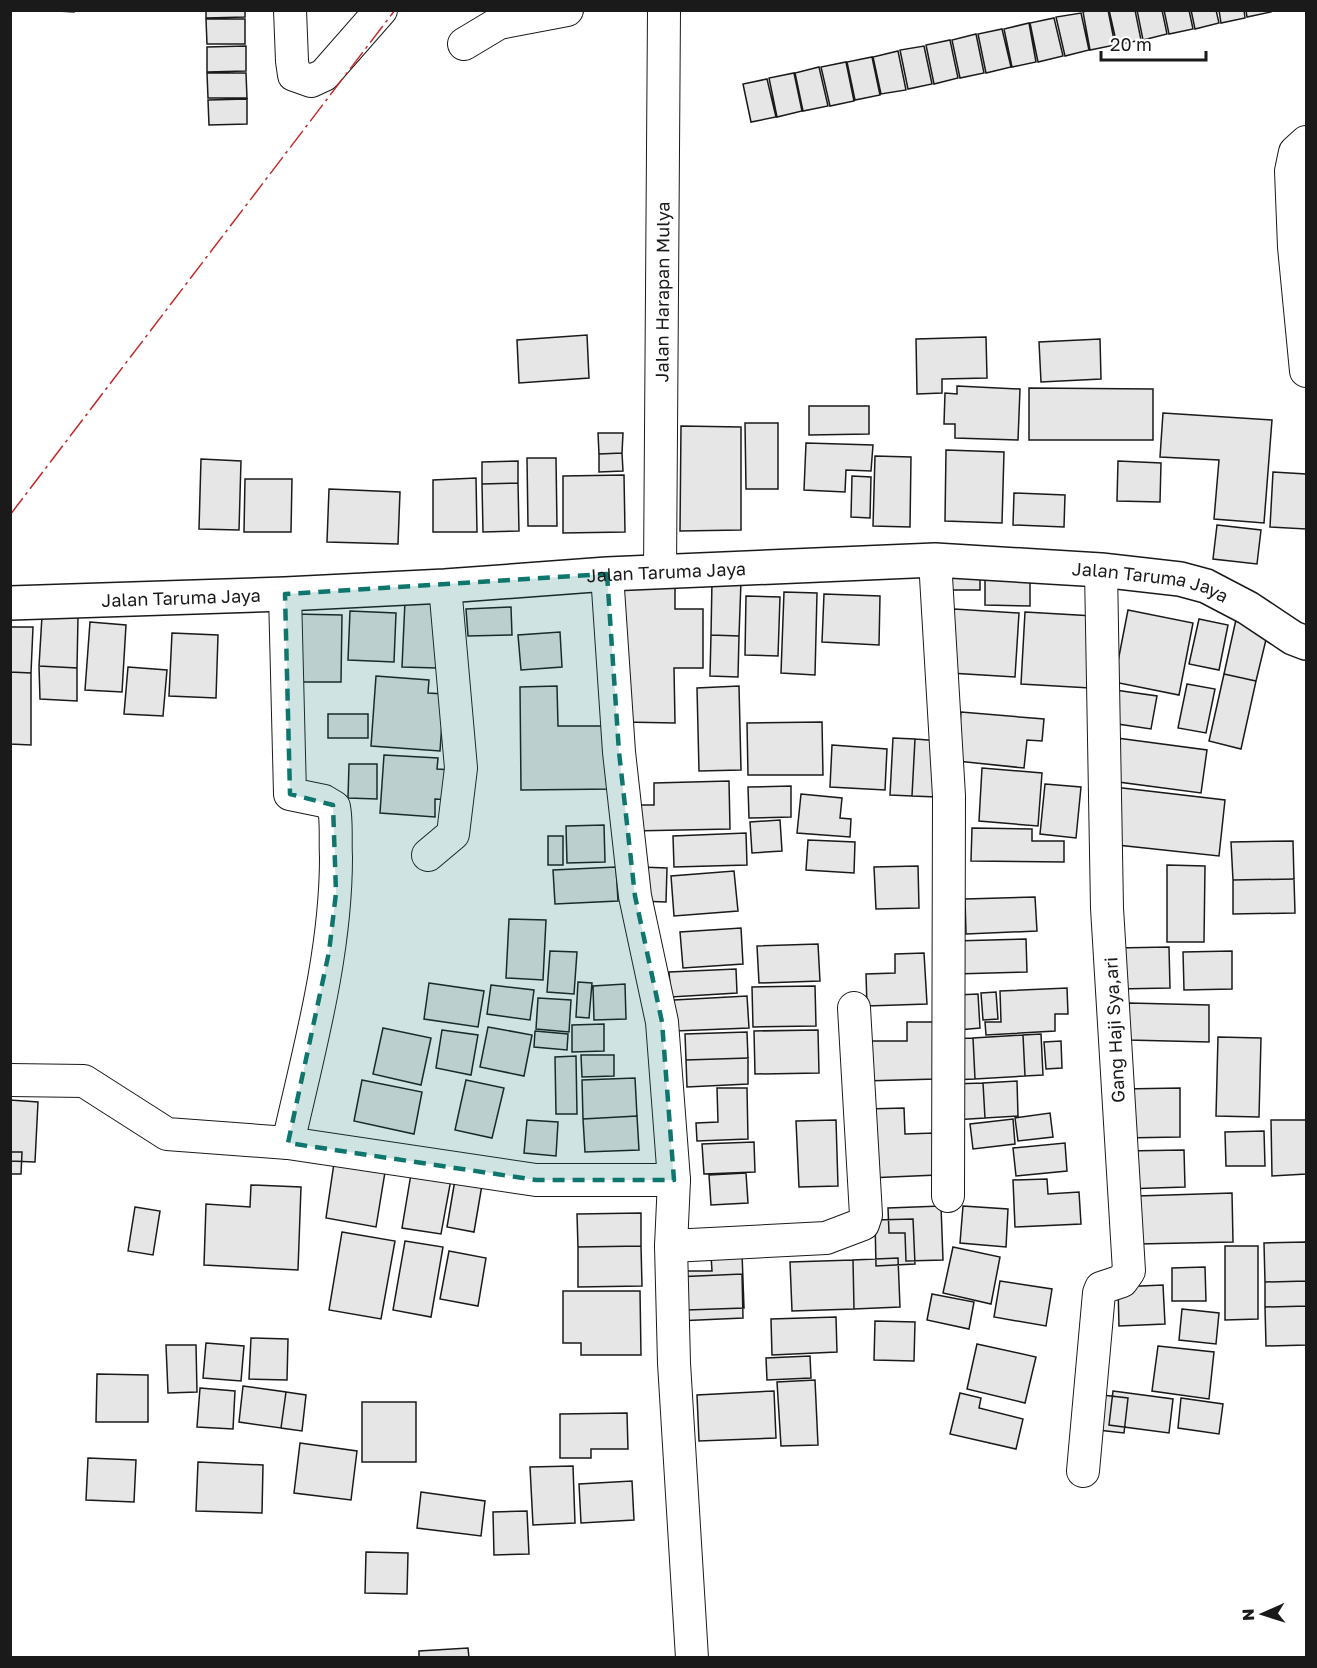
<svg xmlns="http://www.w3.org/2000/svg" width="1317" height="1668" viewBox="0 0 1317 1668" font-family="'Golos Text',sans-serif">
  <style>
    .building { fill: #e6e6e6; stroke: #1a1a1a; stroke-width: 1.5 }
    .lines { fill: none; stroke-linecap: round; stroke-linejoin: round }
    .minor-casing { stroke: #1a1a1a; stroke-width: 34 }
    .primary-casing { stroke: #1a1a1a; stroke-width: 36 }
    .minor { stroke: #fff; stroke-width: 32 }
    .primary { stroke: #fff; stroke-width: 33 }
    .power { stroke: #c62828; stroke-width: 1.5; stroke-dasharray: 21 4.5 3 4.5; stroke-linecap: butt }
    .marked { fill: #0f766e; fill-opacity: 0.2; stroke: #0f766e; stroke-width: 4.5; stroke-dasharray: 12 8; stroke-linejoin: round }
    .labels { text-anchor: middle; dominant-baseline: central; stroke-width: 4.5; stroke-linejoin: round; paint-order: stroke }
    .street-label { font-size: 18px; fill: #1a1a1a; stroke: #fff }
  </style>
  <rect width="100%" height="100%" fill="#fff"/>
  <path class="building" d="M40,10H74V12Z
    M206,10H245V17L206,18Z
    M1089,10H1108L1115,45L1090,50L1083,12Z
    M1109,10H1135L1141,40L1117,45Z
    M1137,10H1162L1167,34L1143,40Z
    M1164,10H1189L1193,29L1169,34Z
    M1191,10H1216L1219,23L1195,29Z
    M1219,10H1244L1245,18L1221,23Z
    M1246,10H1271V12L1247,17Z
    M1081,13L1089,50L1065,56L1056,17Z
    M1054,18L1063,56L1038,62L1030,23Z
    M206,19H245V44H207Z
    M1029,23L1036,62L1012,67L1004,29Z
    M1002,29L1011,67L986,73L978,34Z
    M976,34L984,73L960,78L952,40Z
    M950,40L958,78L934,84L926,45Z
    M246,46V71L207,72V47Z
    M924,46L932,84L908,89L900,50Z
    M898,51L906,90L881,94L873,57Z
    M872,57L880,95L855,100L847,62Z
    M846,62L854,101L830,106L821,67Z
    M819,67L828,106L803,111L795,73Z
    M207,73H246L247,98H208Z
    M794,73L802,111L777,117L769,78Z
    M767,79L776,117L751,122L743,84Z
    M247,99V124L209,125L208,100Z
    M587,335L589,378L519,383L517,340Z
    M986,337L987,378L942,379V393L917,394L916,339Z
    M1100,339L1101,379L1041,382L1039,342Z
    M957,386L1020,389L1018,440L955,438V424H944L945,393L957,394Z
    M1029,388L1153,389V440H1029Z
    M809,406H869V434L809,435Z
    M1163,413L1272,420L1264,523L1214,519L1219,460L1160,457Z
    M745,423H778V489H746Z
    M681,426L741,427V530L680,531Z
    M598,433H623L622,453L599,454Z
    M806,443L873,445L871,471L846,470L845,492L804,490Z
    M946,450L1004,452L1002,523L945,521Z
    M622,453L623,471L599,472V454Z
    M875,456L911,457L910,527L873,526Z
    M527,458H556L557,526H528Z
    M201,459L241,461L239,530L199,529Z
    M518,461V483L482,484V462Z
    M1118,461L1161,463L1160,502L1117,501Z
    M1273,472L1306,474V529L1270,527Z
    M624,475L625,532L563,533V476Z
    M852,476L871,477L870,518L851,517Z
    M476,478L477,532H433V480Z
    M245,479H292L291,532H244Z
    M518,483L519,531L483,532L482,484Z
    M329,489L400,492L398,544L327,542Z
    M1014,493L1065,495L1064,527L1013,525Z
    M1217,525L1261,530L1257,564L1213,559Z
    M942,570L980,571V590H941Z
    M985,570H1030V606L985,605Z
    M712,581H741L739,636L711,635Z
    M622,583H675V609H703V668H674L675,723L623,722Z
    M784,592L817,593L815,675L781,673Z
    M824,594L880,596L879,645L822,642Z
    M746,596L780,597L778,656L745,655Z
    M405,601L439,602L437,668L402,667Z
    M511,607L512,635L468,636L466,609Z
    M954,609L1019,613L1015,677L950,673Z
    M1128,610L1193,623L1179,695L1114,682Z
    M350,611L396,613L394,662L348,660Z
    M1025,612L1094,616L1090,688L1021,684Z
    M293,614L342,615L341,682H292Z
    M1237,615L1270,623L1256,681L1224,674Z
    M42,616L78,617L77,668L39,666Z
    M1199,619L1228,625L1219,670L1189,664Z
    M90,622L126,625L122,692L85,690Z
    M10,627H33L31,673L10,672Z
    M560,632L562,667L521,670L518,635Z
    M172,633L218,635L216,698L169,696Z
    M711,635L739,636L738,677L710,676Z
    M39,666L77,668V701L40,699Z
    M128,667L167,670L163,716L124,714Z
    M10,672L31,673V745L10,744Z
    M1224,674L1256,681L1241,749L1209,741Z
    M376,676L429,680L428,693L444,694L440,751L371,746Z
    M1187,684L1215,689L1206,733L1178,728Z
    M557,686L558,726H614V789L521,790L520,687Z
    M739,686L741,770L699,771L697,688Z
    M1115,690L1157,696L1151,729L1111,723Z
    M961,712L1044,719L1042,741L1027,740L1024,768L957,761Z
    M328,714H368V738H328Z
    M822,722L823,775H748L747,723Z
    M893,738L915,739L912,796L890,795Z
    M1117,738L1207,750L1201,793L1111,781Z
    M915,739L940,741L937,797L912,796Z
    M832,745L887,749L885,790L830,787Z
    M384,755L438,758L437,769L454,770L452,800L435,799V817L380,813Z
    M349,764H377V799L348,798Z
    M982,768L1042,773L1038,826L979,821Z
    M729,781L730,829L632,831V805H654V783Z
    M1045,784L1081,787L1076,838L1040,834Z
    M791,786V817L749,818L748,787Z
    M1114,787L1225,800L1219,856L1108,844Z
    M801,794L842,798L840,818L851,819L850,837L797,833Z
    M780,820L782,851L752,853L750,822Z
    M604,825L605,862L567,863L566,826Z
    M972,828L1032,829V841H1064V862L971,861Z
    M746,833L747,865L674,867L673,836Z
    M548,836H563V865H548Z
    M808,840L855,842L854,873L806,870Z
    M1293,841L1294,879L1233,880L1231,842Z
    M1167,865L1205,866L1204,942H1167Z
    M918,866L919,908L876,909L874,867Z
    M616,867L618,901L555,904L553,870Z
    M640,867L667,868L666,902L638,901Z
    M734,871L738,911L674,916L671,876Z
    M1294,879L1295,913L1233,914V880Z
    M1035,897L1037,931L966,934L965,899Z
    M509,919L546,920L543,980L506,978Z
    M741,928L743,964L683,968L680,932Z
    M1026,939L1027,972L955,974L954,941Z
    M818,944L820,981L759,983L757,946Z
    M1169,947L1170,988L1117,989L1116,948Z
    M550,951L577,952L574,994L547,992Z
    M1232,951V989L1184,990L1183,952Z
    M924,953L927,1004L867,1006L866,974L895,973V954Z
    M736,969L737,993L671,997L669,972Z
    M578,982L592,983L589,1018L576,1017Z
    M429,983L484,991L478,1027L424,1019Z
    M625,984L626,1019L594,1020L593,986Z
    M491,985L534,990L530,1020L487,1014Z
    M815,986L816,1026L753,1027L752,987Z
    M1067,988L1068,1014H1055V1031L986,1035L985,1022H1001L1000,991Z
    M996,992L998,1019L983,1020L981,993Z
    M978,994L980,1028L958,1030L956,995Z
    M747,996L749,1028L675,1031L674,1000Z
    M538,998L571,1000L569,1032L536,1029Z
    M1129,1003L1209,1005V1042L1128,1040Z
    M907,1022H935L936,1079L864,1081L863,1041H907Z
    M604,1024V1051L572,1052V1025Z
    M488,1027L532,1035L524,1076L480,1067Z
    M383,1028L431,1038L421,1085L373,1074Z
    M442,1030L478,1035L471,1075L436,1068Z
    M818,1030L819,1073L755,1074L754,1031Z
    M535,1031L568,1034L567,1050L534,1047Z
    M747,1032L748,1058L686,1060L685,1034Z
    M1041,1034L1043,1075L1025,1076L1023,1035Z
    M1023,1035L1025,1076L975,1079L973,1038Z
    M1218,1037L1261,1038L1259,1117L1216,1116Z
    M973,1038L975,1079L951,1080L949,1039Z
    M1061,1041L1062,1068L1046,1069L1044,1042Z
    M581,1055H614V1076L582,1077Z
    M576,1056L577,1114H556L555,1057Z
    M748,1058V1084L687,1087L686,1060Z
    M635,1078L637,1116L583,1119L582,1080Z
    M362,1080L422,1092L414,1134L354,1121Z
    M466,1080L504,1088L492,1138L455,1130Z
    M1017,1081L1018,1116L985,1118L983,1083Z
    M983,1083L985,1118L953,1120L951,1084Z
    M717,1088H747L748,1139L697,1141L696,1123L718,1122Z
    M1180,1088V1137L1122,1138V1089Z
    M10,1100L38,1102L35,1162L10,1161Z
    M904,1108L905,1134L935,1133L937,1175L868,1178L866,1109Z
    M1050,1113L1053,1137L1018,1141L1015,1118Z
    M637,1116L639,1150L585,1152L583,1119Z
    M1013,1119L1015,1144L973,1149L970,1124Z
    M527,1120L558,1122L556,1156L524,1153Z
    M836,1120L838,1186L799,1187L796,1121Z
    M1271,1120H1306V1174L1272,1176Z
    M1264,1131L1265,1166H1226L1225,1132Z
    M754,1142L755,1172L704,1174L702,1144Z
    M1065,1143L1067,1171L1016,1176L1013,1148Z
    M1184,1150L1185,1187L1124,1189V1151Z
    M10,1152H22L21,1174H10Z
    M334,1163L385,1172L376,1227L326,1218Z
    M412,1168L452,1174L441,1234L402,1228Z
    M746,1173L748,1203L711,1205L709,1175Z
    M456,1174L483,1179L474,1232L447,1227Z
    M1047,1179L1048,1194L1079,1192L1081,1224L1015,1227L1013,1180Z
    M251,1185L301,1187L298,1270L204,1265L206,1204L250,1207Z
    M1232,1193L1233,1242L1138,1244L1137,1196Z
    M941,1206L943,1260L906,1261L905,1233H889L888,1208Z
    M963,1206L1008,1209L1006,1247L960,1243Z
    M135,1207L160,1211L153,1255L128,1251Z
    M641,1213V1246L578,1247L577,1214Z
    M913,1219L915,1264L876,1266L875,1220Z
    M342,1232L395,1241L381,1319L329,1310Z
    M405,1241L443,1247L431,1317L393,1310Z
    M1306,1242V1281L1265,1282L1264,1243Z
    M641,1246L642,1286L578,1287V1247Z
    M1225,1246H1258V1319L1225,1320Z
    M953,1247L1000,1257L991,1304L943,1293Z
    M449,1251L486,1258L478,1306L440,1299Z
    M742,1253L744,1308L687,1310L686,1271H712L711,1255Z
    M898,1258L900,1307L854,1309L853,1260Z
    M853,1260L854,1309L792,1311L790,1262Z
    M1205,1267L1206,1301H1172V1268Z
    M742,1274L743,1318L677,1321L675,1277Z
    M1000,1281L1052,1289L1046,1326L994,1317Z
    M1306,1281V1306L1265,1307V1282Z
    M1163,1285L1165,1324L1119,1326L1118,1287Z
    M563,1291H640L641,1355H581V1343H563Z
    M932,1294L974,1302L969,1329L927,1320Z
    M1306,1306V1345L1266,1346L1265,1307Z
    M1182,1309L1219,1313L1216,1344L1179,1340Z
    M836,1317L837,1352L772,1355L771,1319Z
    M875,1321L915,1322L914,1361L874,1360Z
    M251,1338L288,1339L287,1380L249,1379Z
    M206,1343L244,1346L241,1381L203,1378Z
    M977,1344L1036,1357L1025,1403L967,1389Z
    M166,1345H196L197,1392L168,1393Z
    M1158,1346L1214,1352L1209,1399L1152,1391Z
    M810,1356L811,1378L767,1380L766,1358Z
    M97,1374L148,1375V1422H96Z
    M815,1380L818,1445L781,1446L777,1382Z
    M243,1386L286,1392L281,1428L239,1422Z
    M200,1388L235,1391L233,1429L197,1427Z
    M774,1391L776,1438L699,1441L697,1395Z
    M1113,1391L1173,1399L1169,1433L1109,1425Z
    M286,1392L306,1395L302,1431L281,1428Z
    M960,1393L981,1398L979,1408L1023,1419L1016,1449L950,1434Z
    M1102,1395L1128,1398L1124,1433L1098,1430Z
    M1181,1398L1223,1404L1219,1434L1178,1428Z
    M362,1402H416V1462H362Z
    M627,1413L628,1449H591V1458H560V1414Z
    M300,1443L357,1451L351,1500L294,1493Z
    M88,1458L136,1460L134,1502L86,1500Z
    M198,1462L263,1465L262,1513L196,1511Z
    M573,1466L575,1523L533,1525L530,1467Z
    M632,1481L634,1520L581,1523L579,1484Z
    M421,1492L485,1501L481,1536L417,1528Z
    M527,1511L529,1554L494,1555L493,1512Z
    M366,1552L408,1553L407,1594L365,1593Z
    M468,1648L469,1658H419V1651Z"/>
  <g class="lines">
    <defs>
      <g id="minor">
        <path d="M290,10L292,61L294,75L311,81L324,75L381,10"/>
        <path d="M464,44L499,23L567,10"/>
        <path d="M1306,142L1295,152L1291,171L1294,247L1306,371"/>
        <path d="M935,560L949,796L948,1196"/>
        <path id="s1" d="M660,572L664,10"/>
        <path d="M607,574L619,752L635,896L662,1022L674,1180L671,1246L674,1363L692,1658"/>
        <path d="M285,594L290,794L324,801L334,807C337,823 335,841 336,857C336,954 309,1050 288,1143"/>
        <path d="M428,855L453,834L461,768L445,586"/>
        <path d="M10,1080L84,1081L167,1134L288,1143L536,1180H674"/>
        <path d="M671,1246L826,1238L863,1224L866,1215L854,1008"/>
        <path d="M1083,1471L1099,1293L1101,1288L1122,1281L1129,1271L1107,908L1101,570"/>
      </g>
      <g id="primary">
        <path id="s2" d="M10,603L285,594L445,586L607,574L935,560L1101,570L1180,579L1206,586L1248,608L1293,638L1306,643"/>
      </g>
    </defs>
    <use href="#minor" class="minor-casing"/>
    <use href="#primary" class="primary-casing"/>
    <use href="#minor" class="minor"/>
    <use href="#primary" class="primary"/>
    <path class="power" d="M10,515L395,10"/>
  </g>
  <path class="marked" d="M607,574L619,752L635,896L662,1022L674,1180H536L288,1143L329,952L336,893L333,805L290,794L285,594Z"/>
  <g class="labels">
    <g class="street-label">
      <text stroke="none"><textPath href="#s1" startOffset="280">Jalan Harapan Mulya</textPath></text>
      <text stroke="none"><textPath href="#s2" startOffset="657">Jalan Taruma Jaya</textPath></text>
      <text stroke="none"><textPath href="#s2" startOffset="1143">Jalan Taruma Jaya</textPath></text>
      <text stroke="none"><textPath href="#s2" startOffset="171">Jalan Taruma Jaya</textPath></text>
      <text transform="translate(1114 1030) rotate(-93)">Gang Haji Sya,ari</text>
    </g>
  </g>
  <rect width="1317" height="1668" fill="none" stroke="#1a1a1a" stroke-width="24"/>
  <g transform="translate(1263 1614) rotate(267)" stroke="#ffffff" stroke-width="4.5" paint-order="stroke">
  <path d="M0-4.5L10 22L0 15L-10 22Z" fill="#1a1a1a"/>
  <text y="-9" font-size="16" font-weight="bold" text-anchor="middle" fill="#1a1a1a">N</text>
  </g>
  <path d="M1101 51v9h105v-9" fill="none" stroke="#1a1a1a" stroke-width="3"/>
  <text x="1110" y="51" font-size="18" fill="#1a1a1a" stroke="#ffffff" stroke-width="4.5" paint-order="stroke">20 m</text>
</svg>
